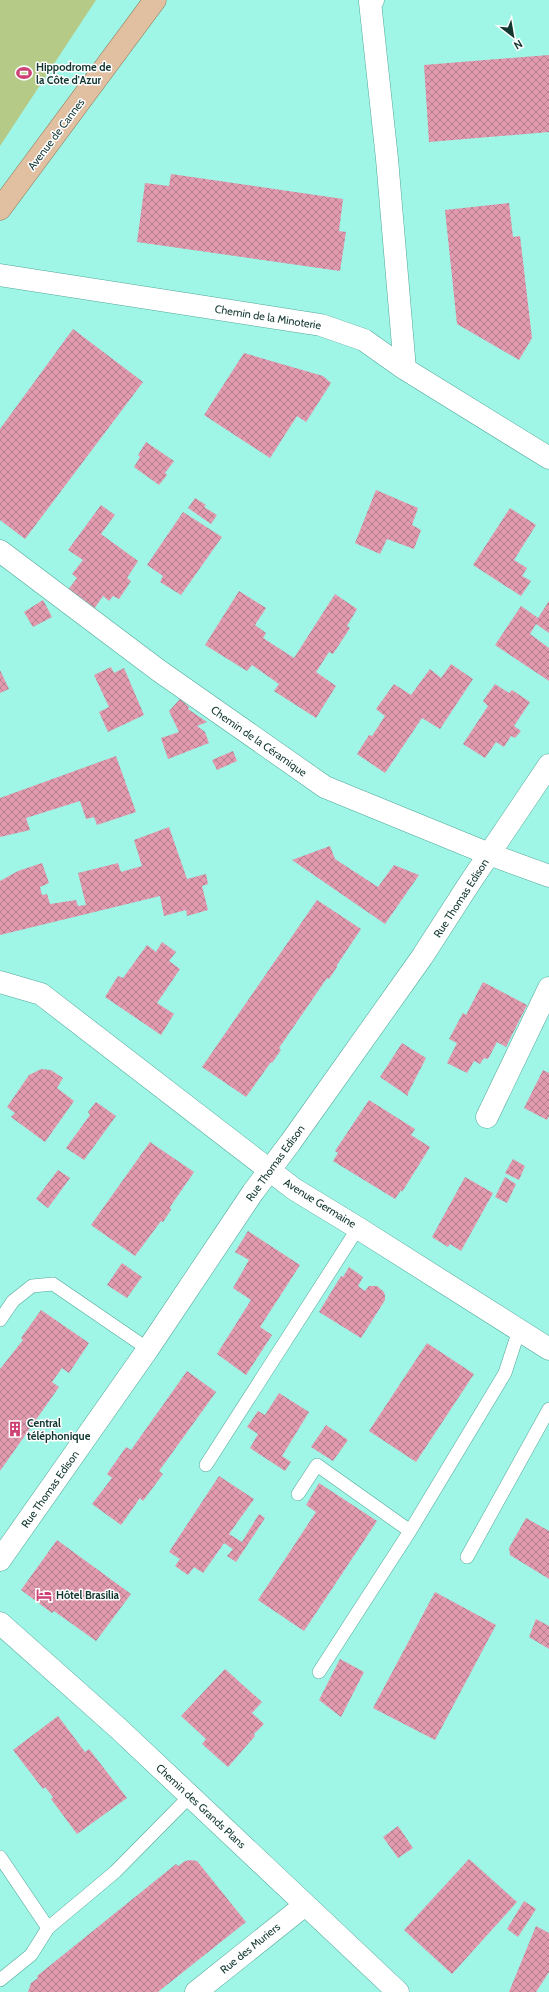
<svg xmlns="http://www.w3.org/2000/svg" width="549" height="1992" viewBox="0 0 549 1992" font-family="Cabin,sans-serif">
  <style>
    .garden { fill: #b6ca87 }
    .building { fill: url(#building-cross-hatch) }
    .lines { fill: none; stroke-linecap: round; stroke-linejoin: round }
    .service-casing { stroke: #50a799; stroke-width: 14 }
    .minor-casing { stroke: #50a799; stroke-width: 23 }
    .primary-casing { stroke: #8c7352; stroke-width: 23 }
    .service { stroke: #fff; stroke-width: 13 }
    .minor { stroke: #fff; stroke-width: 22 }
    .primary { stroke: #e1bfa1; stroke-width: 22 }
    .labels { text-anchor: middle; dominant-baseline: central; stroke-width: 3; stroke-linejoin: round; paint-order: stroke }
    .poi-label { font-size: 11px; font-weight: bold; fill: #123731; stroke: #fff; text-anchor: start }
    .street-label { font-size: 11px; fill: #123731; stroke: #fff }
  </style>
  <defs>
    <pattern id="building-cross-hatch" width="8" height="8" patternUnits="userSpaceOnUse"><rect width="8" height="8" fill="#e19aae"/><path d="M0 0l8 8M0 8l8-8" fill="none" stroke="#b57e8e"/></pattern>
  </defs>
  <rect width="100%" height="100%" fill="#9ff6e7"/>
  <path class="garden" d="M0,0H96L0,146Z"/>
  <path class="building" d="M549,55V132L429,142L424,65Z
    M171,174L343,199L339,231L346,232L340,271L137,242L145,183L169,186Z
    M509,203L513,237L520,236L532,338L519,360L457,324L445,210Z
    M73,329L143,382L25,539L0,520V429Z
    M244,353L323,376L331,383L306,422L297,416L270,458L204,415Z
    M146,442L174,461L165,473L167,475L159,485L134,467L140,457L138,455Z
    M376,490L418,508L412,525L421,530L414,549L387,539L380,554L355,543Z
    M195,498L206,505L204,507L217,515L211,524L188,508Z
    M101,505L115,515L101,534L138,561L127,578L131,581L119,599L113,596L109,601L103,596L92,612L67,591L77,578L72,574L83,560L68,550Z
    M510,508L536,525L514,560L527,568L522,576L531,581L521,596L473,565Z
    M183,512L222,537L181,595L160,582L163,576L147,565Z
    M239,591L266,608L255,625L266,633L263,638L294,658L335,594L357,609L347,626L350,628L333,654L329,652L316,672L336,686L316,718L274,691L279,684L252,665L247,671L205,645Z
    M43,600L52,617L33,627L24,612Z
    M549,601V633L536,624L530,634L549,648V681L495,645L521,606L538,618Z
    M451,664L473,679L440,729L422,718L385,773L357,754L369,735L372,736L385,716L376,709L394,684L411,695L430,669L441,678Z
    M111,667L114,673L124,668L144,715L108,732L99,712L109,707L94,675Z
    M0,670L9,689L0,693Z
    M495,684L509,693L512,690L530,702L514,726L521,731L515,738L511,736L504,747L496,742L485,758L463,744L488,706L483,701Z
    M180,699L189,707L188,709L207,722L197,726L205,732L209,743L168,759L161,738L179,732L169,711Z
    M233,751L237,761L217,770L212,760Z
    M116,756L136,812L97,825L94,817L86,819L80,801L26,818L30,830L0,837V798Z
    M169,827L187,879L206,874L208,884L202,886L208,910L187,916L186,910L164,916L160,896L0,935V881L18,871L42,863L49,883L40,887L42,895L47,894L50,904L76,900L78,906L86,905L78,873L118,863L121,872L142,866L134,840Z
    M330,846L335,859L378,887L394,865L419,875L385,924L292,860Z
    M317,900L361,929L337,965V967L329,979L327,978L279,1048L281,1050L272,1063L271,1062L246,1097L202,1067Z
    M162,942L176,952L169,961L180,969L157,1003L174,1014L161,1035L105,997L118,976L123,978L147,945L156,952Z
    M483,982L527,1005L506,1047L497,1042L488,1059L484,1058L480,1064L474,1061L467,1073L447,1063L457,1043L449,1039L463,1013L466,1015Z
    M402,1043L426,1058L408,1093V1096L380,1077Z
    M41,1069L51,1070L63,1078L57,1088L74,1101L45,1142L11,1117L15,1113L7,1107L29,1075Z
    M543,1070L549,1073V1116L547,1120L524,1108Z
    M369,1100L415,1129L411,1135L430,1147L402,1192L401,1190L395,1199L333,1161L338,1153L335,1151Z
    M96,1102L116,1116L84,1160L66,1148L90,1115L88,1112Z
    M150,1142L194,1172L170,1207L171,1210L163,1222L161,1221L135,1256L91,1225Z
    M513,1159L525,1166L519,1180L505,1173Z
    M58,1170L70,1178L48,1208L36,1199Z
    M465,1177L493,1193L461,1251L450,1244L448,1247L432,1237Z
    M505,1177L516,1184L507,1203L495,1197Z
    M248,1231L300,1265L260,1327L272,1335L246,1375L217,1354L251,1300L233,1288L249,1260L235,1252Z
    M122,1263L142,1277L127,1298L107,1285Z
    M349,1267L363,1277L358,1286L365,1291L369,1286H377L384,1292L385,1296V1300L361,1338L319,1312L341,1276L343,1277Z
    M41,1310L89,1343L69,1373L62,1368L52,1382L59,1387L0,1471V1369L23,1340L21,1338Z
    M427,1343L474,1374L416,1462L369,1431Z
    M187,1371L216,1392L159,1471L163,1474L143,1501L140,1498L121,1525L92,1504L112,1478L107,1474L126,1447L131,1450Z
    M279,1393L309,1412L282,1456L291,1462L285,1471L250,1448L258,1434L247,1427L258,1411L265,1415Z
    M326,1425L348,1440L333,1461L311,1447Z
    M219,1476L254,1499L229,1534L242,1542L259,1514L265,1518L236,1562L227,1556L233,1549L224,1543L203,1573L194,1567L188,1575L175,1566L180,1559L169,1552Z
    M319,1483L377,1521L304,1631L258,1600L316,1512L306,1505Z
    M526,1518L549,1531V1579L510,1555L509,1548Z
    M57,1540L131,1594L96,1641L54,1611L52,1613L21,1590Z
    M435,1592L496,1625L435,1740L373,1708Z
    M536,1619L549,1626V1649L529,1637Z
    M340,1659L364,1672L341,1717L319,1700Z
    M225,1669L262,1702L252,1713L264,1724L254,1734L255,1736L228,1767L202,1744L206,1739L181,1716Z
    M58,1716L85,1752L89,1749L127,1798L77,1834L51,1799L53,1797L45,1787L43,1789L13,1750Z
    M398,1826L413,1848L398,1858L383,1837Z
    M469,1859L517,1902L452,1974L404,1930Z
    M191,1860L197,1861L246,1922L158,1992H28L31,1983L38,1978L37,1976L176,1864L178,1866L185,1861Z
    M524,1901L536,1909L518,1937L507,1929Z
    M536,1926L549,1933V1972L536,1992H509Z"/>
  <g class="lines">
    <defs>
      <path id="service" d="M0,1320L13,1301L32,1286L53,1284L148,1349
        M206,1465L358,1228
        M298,1494L317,1465L410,1531
        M467,1557L549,1409
        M319,1672L410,1531L505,1373L519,1330
        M0,1857L48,1928L115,1872L190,1796
        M0,1980L31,1955L48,1928"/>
      <path id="minor" d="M373,0L370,2L387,159L405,369
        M0,275L321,325L364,340L405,369L549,458
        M0,551L158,670L325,787L489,854L549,876
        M0,982L41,994L294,1189L358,1228L549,1349
        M487,1117L549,988
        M0,1560L148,1349L253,1192L290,1143L422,957L469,884L549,765
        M0,1623L118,1728L398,1992
        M196,1992L305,1905"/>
      <path id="primary" d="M0,209L155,0"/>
    </defs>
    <use href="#service" class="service-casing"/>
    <use href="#minor" class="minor-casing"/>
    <use href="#primary" class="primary-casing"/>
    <use href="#service" class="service"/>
    <use href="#minor" class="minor"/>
    <use href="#primary" class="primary"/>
  </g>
  <defs>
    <symbol id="stadium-bare" viewBox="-9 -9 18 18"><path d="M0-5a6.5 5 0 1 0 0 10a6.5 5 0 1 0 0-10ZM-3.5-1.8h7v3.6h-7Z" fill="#cd4175" stroke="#fff" stroke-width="2.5" paint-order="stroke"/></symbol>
    <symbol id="building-bare" viewBox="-9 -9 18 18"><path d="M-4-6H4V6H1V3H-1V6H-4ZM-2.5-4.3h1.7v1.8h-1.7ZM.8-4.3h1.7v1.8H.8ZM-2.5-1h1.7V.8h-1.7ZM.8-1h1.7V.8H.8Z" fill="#cd4175" stroke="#fff" stroke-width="2.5" paint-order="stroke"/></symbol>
    <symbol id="hotel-bare" viewBox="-9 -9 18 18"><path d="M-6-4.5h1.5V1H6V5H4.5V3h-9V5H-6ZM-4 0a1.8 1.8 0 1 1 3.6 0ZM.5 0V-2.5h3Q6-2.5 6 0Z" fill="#cd4175" stroke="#fff" stroke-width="2.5" paint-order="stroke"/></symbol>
  </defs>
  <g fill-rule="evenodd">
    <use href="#stadium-bare" x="13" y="62" width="22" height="22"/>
    <use href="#building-bare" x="4" y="1418" width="22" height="22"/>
    <use href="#hotel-bare" x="33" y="1584" width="22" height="22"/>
  </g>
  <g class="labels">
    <g class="poi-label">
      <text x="36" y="67">Hippodrome de<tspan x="36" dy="13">la Côte d'Azur</tspan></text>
      <text x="27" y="1423">Central<tspan x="27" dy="13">téléphonique</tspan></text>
      <text x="56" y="1595">Hôtel Brasilia</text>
    </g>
    <g class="street-label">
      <text transform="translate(56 134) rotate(-53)">Avenue de Cannes</text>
      <text transform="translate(268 317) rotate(9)">Chemin de la Minoterie</text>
      <text transform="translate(259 741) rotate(35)">Chemin de la Céramique</text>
      <text transform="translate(461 898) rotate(-57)">Rue Thomas Edison</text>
      <text transform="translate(275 1163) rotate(-54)">Rue Thomas Edison</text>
      <text transform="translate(320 1203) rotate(32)">Avenue Germaine</text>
      <text transform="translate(50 1489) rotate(-55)">Rue Thomas Edison</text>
      <text transform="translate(201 1806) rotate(43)">Chemin des Grands Plans</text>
      <text transform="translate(250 1948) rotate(-39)">Rue des Muriers</text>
    </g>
  </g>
  <g transform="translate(513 36) rotate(149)" stroke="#ffffff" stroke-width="3" paint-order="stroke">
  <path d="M0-3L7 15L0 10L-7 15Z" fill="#123731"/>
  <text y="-6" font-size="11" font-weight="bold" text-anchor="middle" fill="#123731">N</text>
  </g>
</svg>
